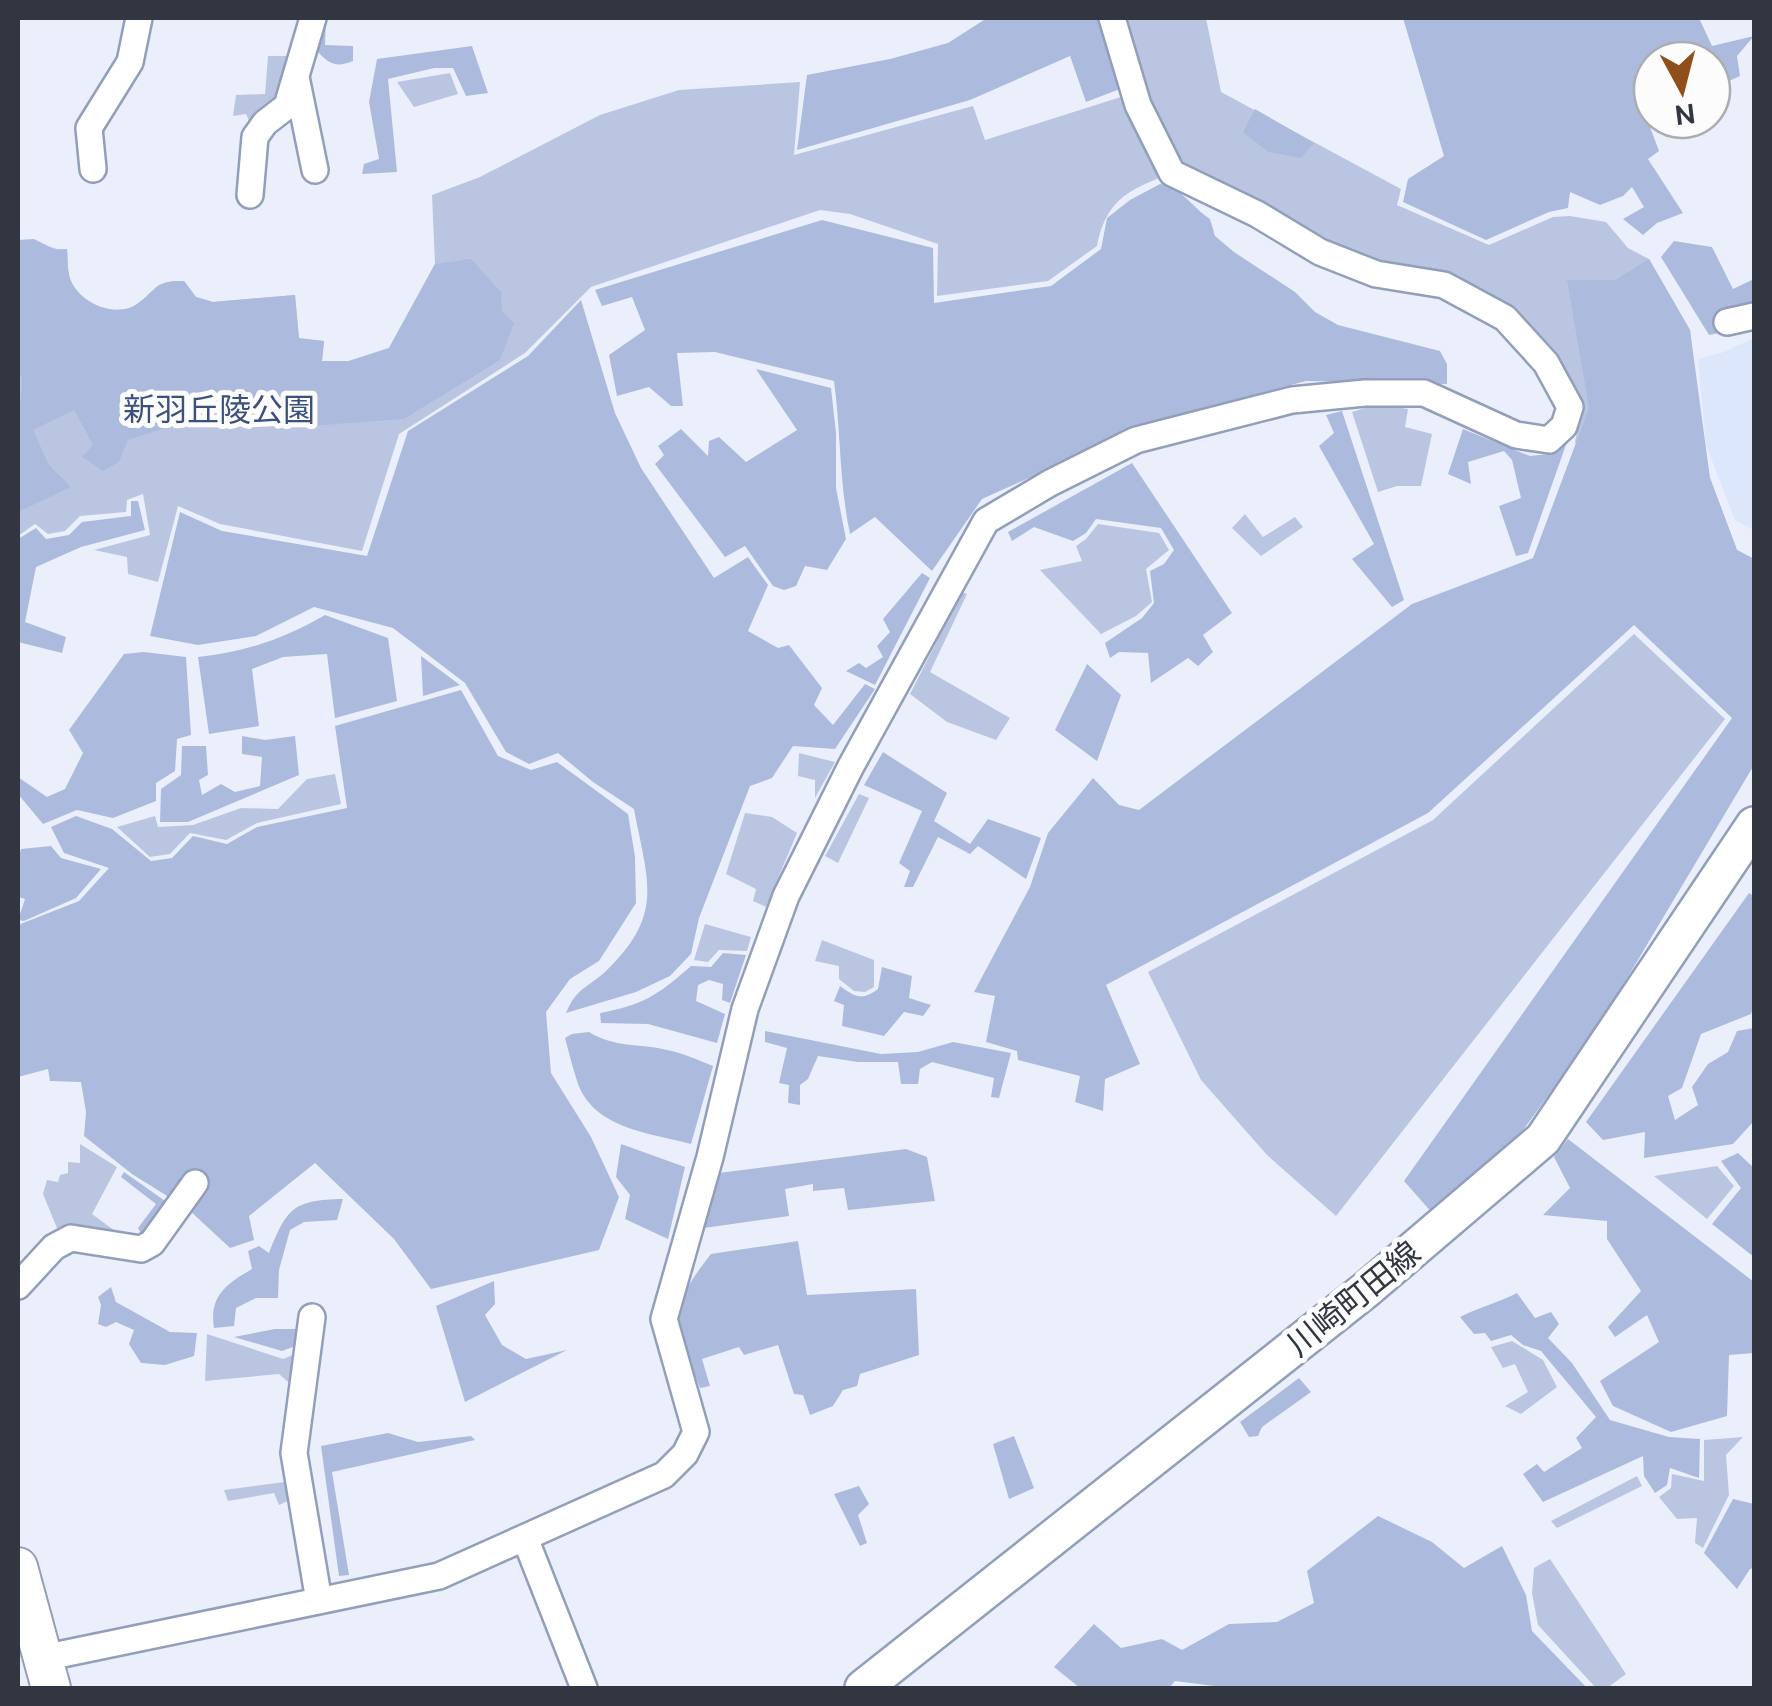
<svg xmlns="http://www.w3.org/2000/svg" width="1772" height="1706" viewBox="0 0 1772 1706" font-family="Ubuntu,'Noto Sans JP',sans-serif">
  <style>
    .built { fill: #dce7fc }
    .green { fill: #bac6e1 }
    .forest { fill: #acbbdd }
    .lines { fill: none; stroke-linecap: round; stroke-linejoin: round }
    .minor-casing { stroke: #929fba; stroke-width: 30 }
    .secondary-casing { stroke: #929fba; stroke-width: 40 }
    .primary-casing { stroke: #929fba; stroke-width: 42 }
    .minor { stroke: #fff; stroke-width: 25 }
    .secondary { stroke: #fff; stroke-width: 35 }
    .primary { stroke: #fff; stroke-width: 38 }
    .labels { text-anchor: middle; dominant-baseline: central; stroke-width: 10; stroke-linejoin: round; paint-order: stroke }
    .park-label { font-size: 32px; fill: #3c507e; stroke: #fcfcfc }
    .street-label { font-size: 32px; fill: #313641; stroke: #fcfcfc }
  </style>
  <rect width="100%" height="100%" fill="#eaeffb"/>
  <path class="built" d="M1754,338V527L1751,529L1735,520L1706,445L1698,359L1724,352Z"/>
  <path class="green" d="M1124,18H1206L1221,92L1401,189L1397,205L1489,245L1553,217L1570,216L1606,222L1628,248L1649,259L1690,330L1701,438L1710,478L1737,550L1754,559L1603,514L1575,442L1581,410L1511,311L1366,263L1182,168C1136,189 1108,192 1097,246L1048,281L937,296L938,244L850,214L820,210L591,287L525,353L399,434L362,551L220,524L178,506L158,582L128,574L127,557L94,550L150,535L143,494L127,500L126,512L80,516L65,531L48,534L35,524L18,536V240C38,239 50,251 67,249C68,259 67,272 71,281C80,303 116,319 137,304C157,290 154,280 184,281L196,297L213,302L295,295L299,339L324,341L322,361H349L389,348L435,264L432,195L480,177L600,115L679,90L800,82L794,155L973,106L985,140L1143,90Z
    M268,56H287L282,102L252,127L246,114L233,116L236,95L265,94Z
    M450,73L458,94L414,107L397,82Z
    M1379,404L1408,409L1405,427L1432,434L1421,486H1397L1378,492L1352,412Z
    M1245,514L1263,537L1295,517L1303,527L1261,556L1232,528Z
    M1098,524L1159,533L1169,550L1146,569L1152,602L1136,616L1101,634L1040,570L1082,561L1076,546L1086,539Z
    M962,592L967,594L930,672L1010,718L996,740L947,722L910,694Z
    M1634,634L1725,719L1336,1216L1267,1155L1201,1080L1148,972L1433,820Z
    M799,753L835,762L815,798V780L798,776Z
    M335,774L341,804L257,823L226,840L190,833L170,854L150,857L117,827L155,816L158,827L193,825L241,808L278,809L307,779Z
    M859,794L869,798L838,863L825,856Z
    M745,813L772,817L797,833L766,907L753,901L756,889L726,874Z
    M705,924L751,937L747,951L719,950L708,962L694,960Z
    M822,940L874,960V987L865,992L854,991L839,979V966L815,961Z
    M80,1144L117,1167L92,1214L126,1239L59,1233L43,1194L47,1180L58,1182L60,1175L68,1173V1162L80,1163Z
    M1717,1166L1734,1186L1707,1219L1654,1176Z
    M207,1334L283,1359L300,1352L294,1387L279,1374L205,1381Z
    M1512,1341L1543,1360L1557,1387L1521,1414L1505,1406L1528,1392L1515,1364L1503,1368L1491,1347Z
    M1743,1437L1726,1455L1729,1495L1703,1548L1695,1543L1697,1518L1677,1519L1659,1497L1671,1488L1672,1474L1704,1481V1440Z
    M1637,1476L1642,1486L1557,1528L1551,1521Z
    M284,1482L290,1500L279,1505L274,1493L228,1501L224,1490Z
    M1550,1559L1626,1674L1607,1688H1596L1538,1625L1532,1593L1534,1568Z"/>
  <path class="forest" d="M319,18H326L325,45L353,46V61C336,68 329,64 317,51Z
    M987,18H1097L1120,89L1086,102L1070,56L970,100L797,150L807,75L890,59L948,43Z
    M1403,18H1699L1712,46L1754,36L1737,56L1740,76L1712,89V60H1652V117L1647,119L1659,151L1648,159L1683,213L1657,223L1643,235L1623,219L1644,207L1632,187L1623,196L1600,205L1570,192L1568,208L1549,212L1486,240L1403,202L1408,179L1444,156Z
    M472,46L488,93L466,96L453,68H434L388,79L397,172L362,174L364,164L379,159L369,102L377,59Z
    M1255,109L1314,143L1301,158L1268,152L1243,132Z
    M1160,184C1181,187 1193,208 1210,219L1215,236L1234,252L1295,292L1315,312L1338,325L1440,351L1447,364V384L1306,381L1156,421L982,499L932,571L875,517L850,534C839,482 841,433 834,381L715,352L677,353L683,406H671L649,387L617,396L609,355L645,330L632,297L602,306L595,290L822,220L933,248L934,303L1051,286L1101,249L1107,218L1130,200Z
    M34,239L56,250L67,249C68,259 67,272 71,281C80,303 116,319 137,304C157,290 154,280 184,281L196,297L213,302L295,295L299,338L324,341L322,361H349L389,348L435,264L471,259L501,292L502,311L514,323L500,360L404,419L309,426L266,420L234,406L128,440L119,462L103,471L82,457L93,445L74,410L33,430L49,465L71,487L18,512V403L21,399L22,377L18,375V240Z
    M1674,241L1712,247L1733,289L1754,279V326L1709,335L1661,257Z
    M1649,259L1690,330L1710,478L1737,550L1754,559V765L1598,1027L1515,1141L1434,1215L1404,1181L1732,718L1634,625L1428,813L1106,985L1140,1064L1105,1079L1103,1111L1075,1102L1080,1076L1018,1060L1017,1051L986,1042L995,996L974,992L1030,887L1048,833L1093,778L1119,805L1139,810L1412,604L1533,558L1589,408L1567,280H1615Z
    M581,300L615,413L641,468L714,578L748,557L768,585L748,631L778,648L789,645L822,688L814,705L833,725L865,684L875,689L835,749L793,746L772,778L750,786L699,918L691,954L670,976L636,992L566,1013C576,987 590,987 608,969C665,913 647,880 634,809L593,782L558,753L529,764L506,752L465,683L393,628L314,607L256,636L198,645L150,636L180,512L222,531L367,556L408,431L528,356Z
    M756,369L831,388L836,433V488L846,539L827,570L805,566L796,586L784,590L773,586L745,546L725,557L655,464L664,455L658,446L681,429L708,456L709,441L719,437L746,462L797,430Z
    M1342,411L1404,600L1392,607L1352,559L1374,544L1319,446L1334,433L1326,415Z
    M1463,429L1530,456L1549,454L1568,439L1528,553L1516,556L1499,506L1521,498L1512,460L1504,451L1468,462L1471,484L1448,474Z
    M1132,463L1232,613L1203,635L1213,652L1198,666L1188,658L1151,683L1148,653L1119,652L1110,658L1105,643L1142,618L1154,603L1150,571L1164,564L1174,550L1161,528L1096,519L1086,533L1073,541L1034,527L1012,541L1008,532Z
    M131,501H138L145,530L81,547L36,567L25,622L66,637L62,653L18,642V539L36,528L46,539L69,535L82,522L131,516Z
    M922,573L930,578L875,685L846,671L859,663L866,668L883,657L877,646L890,632L883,619Z
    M325,615L388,638L397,701L335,718L327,654L283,657L252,669L259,726L209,734L198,657C245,652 284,639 325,615Z
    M144,652L186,657L191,735L177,739L175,771L156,783V801L113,818L77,810L43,824L18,794V777L47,797L65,789L83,753L69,730L124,654Z
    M421,656L460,685L423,696Z
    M1087,664L1121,695L1097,761L1055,730Z
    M461,690L498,756L531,770L557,762L628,814L635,857L636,903L599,961L570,979L546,1012L551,1073L591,1137L619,1197L599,1250L431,1289L394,1239L315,1163L249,1216L254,1240L230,1248L188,1209L132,1174L84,1136L86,1112L81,1082L50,1081L48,1069L18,1077V925L79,901L109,868L64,853L51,827L76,816L112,829L151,861L172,858L193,836L227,844L257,827L347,808L335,726Z
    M242,736L265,740L295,736L299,775L188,822H160L161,789L181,775L182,746H206L208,775L199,780L202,795L221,784L235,792L260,786L262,757L242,754Z
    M883,752L947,793L934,821L970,844L988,819L1041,838L1026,879L978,846L970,854L938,837L913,887H904L910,871L899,863L922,811L864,785Z
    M51,846L61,858L101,869L76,898L24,921L18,920L25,899L18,897V858L21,849Z
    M1749,893L1754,896V1004L1751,1014L1701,1034L1682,1088L1668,1096L1675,1120L1698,1105L1692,1087L1708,1064L1728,1052L1737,1031L1754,1028V1121L1733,1144L1644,1158L1645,1132L1603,1140L1586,1122Z
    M723,953L746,955L730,1003L722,1000L723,984L709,980L698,985L696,1001L725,1014L717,1043L648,1024L601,1023L600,1013C643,1005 658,995 691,966L711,967Z
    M882,967L912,976L909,998L931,1005L923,1016L904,1012L884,1036L842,1026L844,1005L834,1001L840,986C855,997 862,1001 878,989Z
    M765,1031L881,1054L918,1052L953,1042L1011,1053L999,1098L991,1097L994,1078L932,1062L920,1069L918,1084H901L898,1062H858L818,1056L808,1079L800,1085V1105L788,1103L789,1085L779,1083L787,1048L765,1042Z
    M589,1032C615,1048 638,1043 667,1050C683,1053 698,1060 713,1066L691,1144C650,1133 595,1129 578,1084C573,1069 569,1053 565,1038L572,1034Z
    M1568,1139L1754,1282V1353L1729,1355L1727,1416L1671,1432L1613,1406L1600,1381L1659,1342L1647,1315L1615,1337L1608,1327L1641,1291L1607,1239V1221L1543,1215L1570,1188L1554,1157Z
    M621,1144L685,1167L668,1239L625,1219L630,1195L616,1177Z
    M906,1149L927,1157L935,1201L848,1210L844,1188L813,1191V1184L785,1189L789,1216L704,1228L719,1173Z
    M1738,1153L1754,1168V1257L1712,1224L1741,1188L1721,1161Z
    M124,1172L168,1203L143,1237L138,1228L156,1204L121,1177Z
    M343,1199L337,1220L304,1222L290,1230L279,1270L278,1298H256L236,1308L234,1326L214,1328C209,1296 226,1284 252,1269L248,1251L259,1246L269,1253C287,1208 293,1200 343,1199Z
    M798,1241L807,1295L916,1289L919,1355L860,1374L857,1386L843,1390L833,1406L810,1415L803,1395L794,1394L778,1345L744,1355L739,1347L702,1359L710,1386L700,1388C675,1320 664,1314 711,1254Z
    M494,1281L495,1304L485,1315L502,1345L526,1359L567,1350L465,1402L436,1306Z
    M111,1287L116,1302L170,1332L197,1333L194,1356L165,1365L141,1363L129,1344L134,1330L116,1322L106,1327L98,1324L101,1305L98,1297Z
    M1517,1293L1535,1318L1551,1312L1559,1324L1548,1338L1572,1363L1610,1420L1669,1437L1700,1439L1699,1478L1670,1468L1667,1485L1655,1493L1644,1476L1643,1456L1543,1502L1523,1474L1537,1464L1544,1472L1582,1448L1576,1438L1596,1417L1541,1351L1523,1345L1511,1335L1491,1341L1485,1333L1474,1334L1460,1317C1479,1307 1498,1303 1517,1293Z
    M275,1329H301V1344L282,1351L234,1337Z
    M1299,1378L1311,1392L1262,1427L1258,1436L1249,1437L1240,1422Z
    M388,1433L418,1442L471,1436L475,1440L332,1472L349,1575L339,1576L321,1446Z
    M1014,1436L1034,1488L1009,1499L993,1444Z
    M859,1486L869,1504L858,1515L867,1543L860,1546L834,1494Z
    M1733,1499L1754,1504V1568L1750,1569L1737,1589L1704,1553Z
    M1378,1516L1432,1542L1464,1568L1502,1546L1526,1595L1532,1631L1587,1688H1214V1686L1175,1681L1169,1688H1080L1054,1667L1094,1624L1121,1648L1162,1639L1182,1650L1229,1624L1277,1622L1314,1603L1307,1571Z"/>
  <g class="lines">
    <defs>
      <path id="minor" d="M296,77L315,170
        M93,169L89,128L130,62L139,18
        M250,195L255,137L265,123L287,106L313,18
        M1727,322L1754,316
        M18,1286L54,1247L71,1238L141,1249L152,1243L195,1183
        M312,1317L294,1453L319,1601
        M525,1538L584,1688
        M43,1658L439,1576L664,1475L685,1454L696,1432L664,1319L710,1157L745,1009L786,896L851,766L986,521L1050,483L1136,440L1292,400L1365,393H1424L1516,435L1549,440L1564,426L1570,407L1546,363L1505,318L1444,285L1376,274L1320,252L1257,214L1172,173L1138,105L1112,18"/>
      <path id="secondary" d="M863,1688L1367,1289L1543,1139L1754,825"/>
      <path id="primary" d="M18,1567L51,1688"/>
    </defs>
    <use href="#minor" class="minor-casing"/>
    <use href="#secondary" class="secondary-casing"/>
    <use href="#primary" class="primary-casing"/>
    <use href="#minor" class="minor"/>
    <use href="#secondary" class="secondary"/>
    <use href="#primary" class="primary"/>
  </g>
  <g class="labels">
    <g class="park-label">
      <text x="219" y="409">新羽丘陵公園</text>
    </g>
    <g class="street-label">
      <text transform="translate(1353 1298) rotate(-39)">川崎町田線</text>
    </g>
  </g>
  <rect width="1772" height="1706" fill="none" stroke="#313641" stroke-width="40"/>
  <g transform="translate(1682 90) rotate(173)"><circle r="48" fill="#fcfcfc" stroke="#abadb1" stroke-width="2.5"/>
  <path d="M0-8L18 38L0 25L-18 38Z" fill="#904f1a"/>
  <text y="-15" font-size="28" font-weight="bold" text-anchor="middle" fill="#313641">N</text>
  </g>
</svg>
